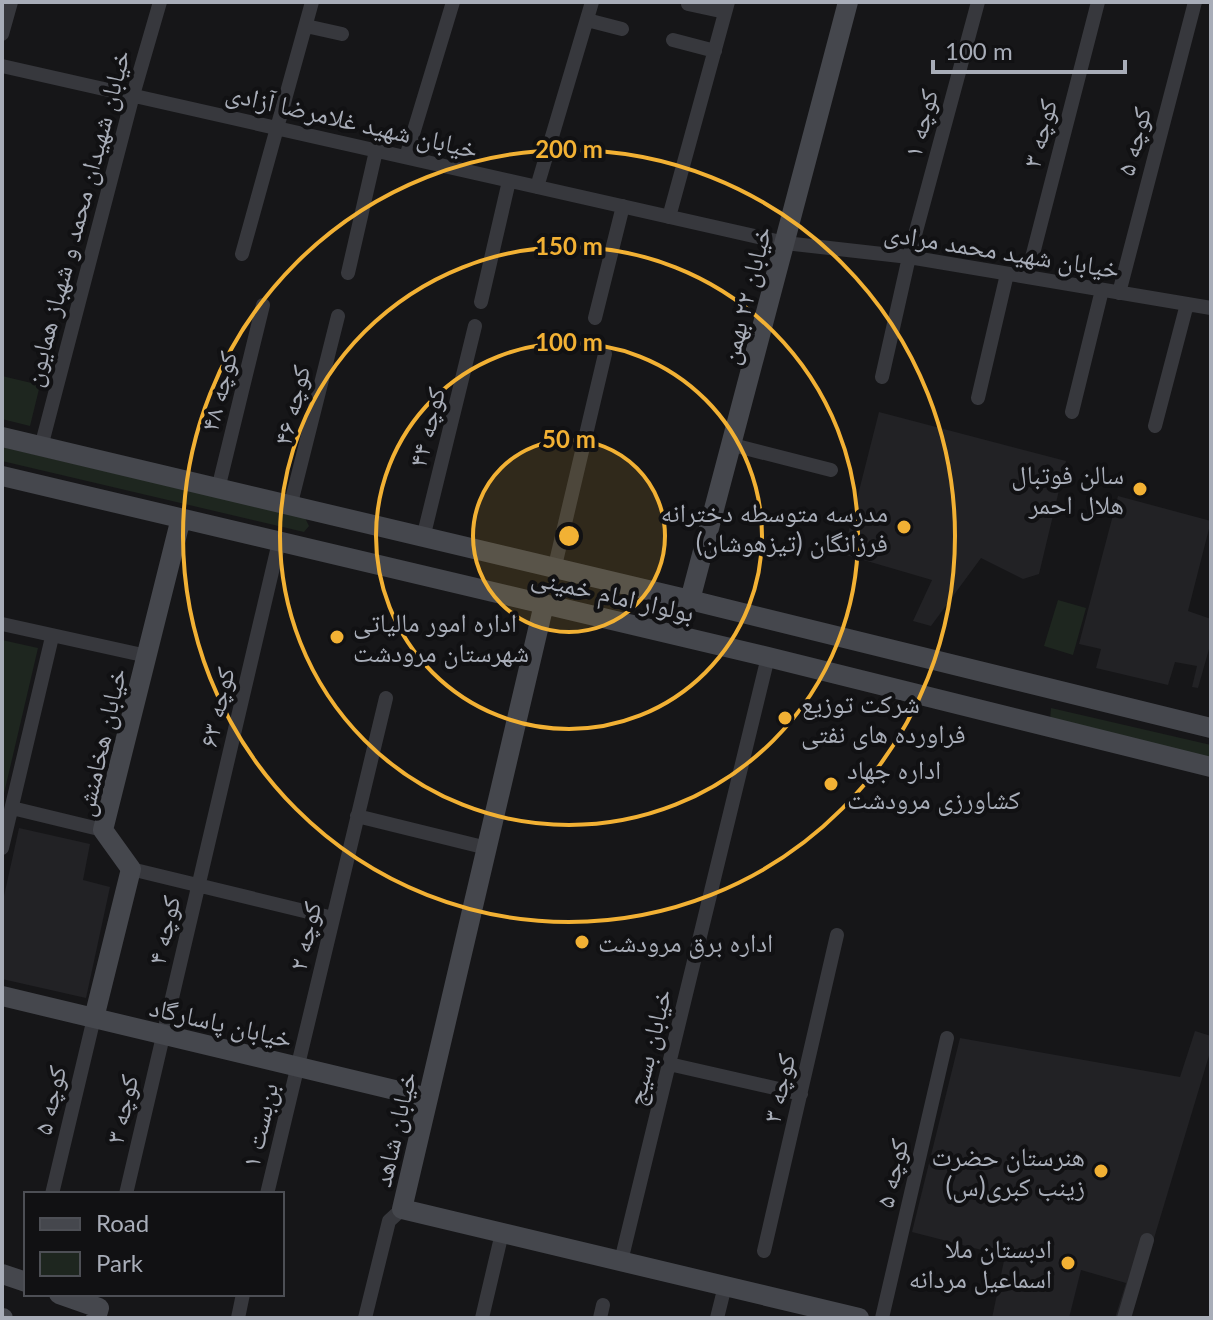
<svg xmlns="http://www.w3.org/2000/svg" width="1213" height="1320" viewBox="0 0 1213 1320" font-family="Lato,'Noto Naskh Arabic',sans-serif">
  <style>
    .built { fill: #222225 }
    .green { fill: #1e261f }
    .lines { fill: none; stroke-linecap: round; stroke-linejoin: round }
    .street { stroke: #37383d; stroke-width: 14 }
    .secondary { stroke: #45474d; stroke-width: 20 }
    .ring { fill: none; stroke: #f2b134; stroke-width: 4 }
    .poi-dot { fill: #f2b134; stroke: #111113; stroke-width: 3 }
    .labels { text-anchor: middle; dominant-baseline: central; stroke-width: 8; stroke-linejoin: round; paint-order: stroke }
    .street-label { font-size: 26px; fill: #a8adb8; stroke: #111113 }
    .poi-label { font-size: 26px; fill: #a8adb8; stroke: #111113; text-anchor: end }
    .centre { fill: #f2b134; stroke: #111113; stroke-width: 4 }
    .ring-label { font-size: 24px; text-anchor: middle; font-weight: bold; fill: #f2b134; stroke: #111113; stroke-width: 8; stroke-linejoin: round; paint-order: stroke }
  </style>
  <rect width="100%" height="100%" fill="#161618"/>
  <path class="built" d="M879,412L1066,461L1039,574L1023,579L981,558L931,626L913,621L932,580L843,554Z
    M1118,496L1211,521L1188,611L1211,619V642L1198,688L1192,687L1197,666L1175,662L1168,685L1096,668L1101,649L1079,644Z
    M19,828L90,844L83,880L110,887L86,998L2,979V905Z
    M1195,1031L1211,1036V1049L1130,1318H1115L1126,1283L1081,1270L1069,1318H992L1005,1256L912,1232L960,1038L1180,1077Z"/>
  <path class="green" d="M2,376L40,385L30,426L2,419Z
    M2,447L305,518L309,526L304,532L2,461Z
    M1058,600L1086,608L1073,655L1044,646Z
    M2,640L38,648L2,802Z
    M1051,708L1211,745V758L1050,721Z"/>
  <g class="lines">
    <path class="street" d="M688,4L725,12
      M587,20L622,29
      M306,26L342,34
      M2,34L11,2
      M673,40L715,51
      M2,66L785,243L909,257L1211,308
      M406,157L453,2
      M537,187L592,2
      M669,217L728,2
      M242,254L312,2
      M348,273L376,151
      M1027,277L1098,2
      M1119,293L1195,2
      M481,302L509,181
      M595,318L623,206
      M882,377L909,257L978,2
      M978,398L1007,274
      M1072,412L1102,290
      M1155,426L1187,304
      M733,445L831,470
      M41,447L133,95L160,2
      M218,489L263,305
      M290,507L338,316
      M423,538L475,326
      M554,570L605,354
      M2,624L147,656
      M12,808L103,830
      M357,816L487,848
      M2,848L52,637
      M131,869L333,918
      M669,1064L801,1094
      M52,1194L94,1018
      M126,1194L279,542
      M267,1194L386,698
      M764,1251L837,935
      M621,1261L768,657
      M238,1318L243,1294
      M365,1318L389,1221L402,1209
      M482,1318L502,1233
      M600,1318L603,1305
      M717,1318L725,1286
      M882,1318L947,1038
      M1124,1318L1147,1240"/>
    <path class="secondary" d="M2,437L690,600L1211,728
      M2,476L768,657L1211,767
      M690,600L848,2
      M544,604L402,1209L859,1318
      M2,996L428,1098
      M94,1018L131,869L103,830L181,518
      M2,1274L26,1282
      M59,1294L99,1308L96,1318
      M2,1318H3"/>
  </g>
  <circle cx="569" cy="536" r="96" fill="#f2b134" fill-opacity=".12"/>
  <g class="ring">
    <circle cx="569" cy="536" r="96"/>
    <circle cx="569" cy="536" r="193"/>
    <circle cx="569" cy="536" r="289"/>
    <circle cx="569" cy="536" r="386"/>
  </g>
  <g class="poi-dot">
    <circle cx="1140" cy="489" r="8"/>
    <circle cx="904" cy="527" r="8"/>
    <circle cx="337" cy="637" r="8"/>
    <circle cx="785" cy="718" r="8"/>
    <circle cx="831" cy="784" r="8"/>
    <circle cx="582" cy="942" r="8"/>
    <circle cx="1101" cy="1171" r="8"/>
    <circle cx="1068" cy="1263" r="8"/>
  </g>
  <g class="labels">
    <g class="street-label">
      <text transform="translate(352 120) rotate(13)">خیابان شهید غلامرضا آزادی</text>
      <text transform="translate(920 123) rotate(-75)">کوچه ۱</text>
      <text transform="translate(1039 133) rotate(-75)">کوچه ۳</text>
      <text transform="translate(1133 141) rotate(-75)">کوچه ۵</text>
      <text transform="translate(76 218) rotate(-75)">خیابان شهیدان محمد و شهباز همایون</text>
      <text transform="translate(1002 250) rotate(9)">خیابان شهید محمد مرادی</text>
      <text transform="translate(745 295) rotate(-76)">خیابان ۲۲ بهمن</text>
      <text transform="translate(218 391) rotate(-76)">کوچه ۴۸</text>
      <text transform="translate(291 405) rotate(-76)">کوچه ۴۶</text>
      <text transform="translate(426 427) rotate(-76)">کوچه ۴۴</text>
      <text transform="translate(613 594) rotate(13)">بولوار امام خمینی</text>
      <text transform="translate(216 707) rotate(-77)">کوچه ۶۳</text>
      <text transform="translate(100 742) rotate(-77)">خیابان هخامنش</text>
      <text transform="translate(163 930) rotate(-77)">کوچه ۴</text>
      <text transform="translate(304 936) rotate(-77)">کوچه ۲</text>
      <text transform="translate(221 1022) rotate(13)">خیابان پاسارگاد</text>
      <text transform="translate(648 1047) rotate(-76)">خیابان بسیج</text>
      <text transform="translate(778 1088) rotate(-77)">کوچه ۳</text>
      <text transform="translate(49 1100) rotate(-77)">کوچه ۵</text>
      <text transform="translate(121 1109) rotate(-77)">کوچه ۳</text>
      <text transform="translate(259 1125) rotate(-77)">بن‌بست ۱</text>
      <text transform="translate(394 1129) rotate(-77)">خیابان شاهد</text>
      <text transform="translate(891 1173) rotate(-77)">کوچه ۵</text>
    </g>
    <g class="poi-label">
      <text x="1124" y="474">سالن فوتبال<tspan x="1124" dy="30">هلال احمر</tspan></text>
      <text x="888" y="512">مدرسه متوسطه دخترانه<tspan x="888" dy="30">فرزانگان (تیزهوشان)</tspan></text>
      <text x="353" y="622" text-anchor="start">اداره امور مالیاتی<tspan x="353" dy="30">شهرستان مرودشت</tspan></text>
      <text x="801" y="703" text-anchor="start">شرکت توزیع<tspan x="801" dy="30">فراورده های نفتی</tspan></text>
      <text x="847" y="769" text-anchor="start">اداره جهاد<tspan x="847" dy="30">کشاورزی مرودشت</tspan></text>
      <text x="598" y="942" text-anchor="start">اداره برق مرودشت</text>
      <text x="1085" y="1156">هنرستان حضرت<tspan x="1085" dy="30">زینب کبری(س)</tspan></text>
      <text x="1052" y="1248">ادبستان ملا<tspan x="1052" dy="30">اسماعیل مردانه</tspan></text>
    </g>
  </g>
  <circle cx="569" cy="536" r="12" class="centre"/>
  <g class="ring-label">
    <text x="569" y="158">200 m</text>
    <text x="569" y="255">150 m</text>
    <text x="569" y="351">100 m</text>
    <text x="569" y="448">50 m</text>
  </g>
  <rect width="1213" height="1320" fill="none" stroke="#a8adb8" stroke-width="8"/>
  <rect x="24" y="1192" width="260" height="104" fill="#111113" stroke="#4d4f55" stroke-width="2"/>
  <rect x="40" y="1218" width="40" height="12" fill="#45474d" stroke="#4d4f55" stroke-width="2"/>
  <text x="96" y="1232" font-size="24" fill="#a8adb8">Road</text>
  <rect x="40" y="1252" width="40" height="24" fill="#1e261f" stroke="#4d4f55" stroke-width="2"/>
  <text x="96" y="1272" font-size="24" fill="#a8adb8">Park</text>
  <path d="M933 60v12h192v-12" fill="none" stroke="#a8adb8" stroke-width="4"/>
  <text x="945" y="60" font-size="24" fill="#a8adb8" stroke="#111113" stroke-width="6" paint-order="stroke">100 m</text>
</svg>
